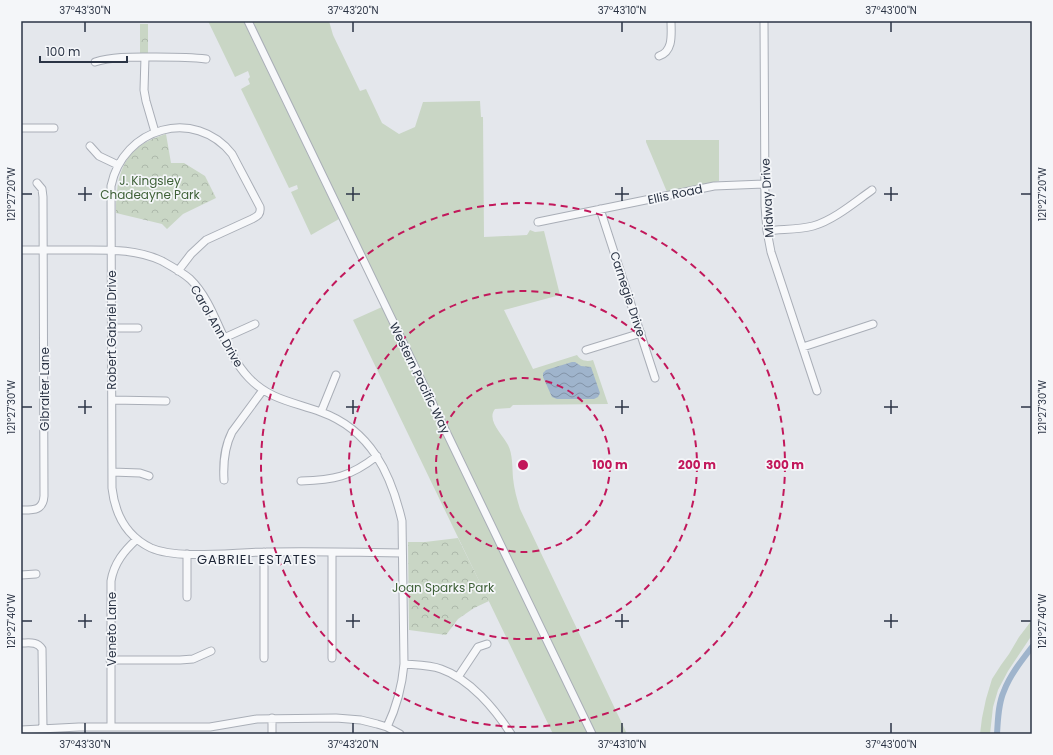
<svg xmlns="http://www.w3.org/2000/svg" width="1053" height="755" viewBox="0 0 1053 755" font-family="Poppins,sans-serif">
  <style>
    .grass { fill: #c9d6c5 }
    .forest { fill: url(#forest-crowns) }
    .water { fill: url(#water-waves) }
    .lines { fill: none; stroke-linecap: round; stroke-linejoin: round }
    .canal { stroke: #9fb4cc; stroke-width: 6 }
    .minor-casing { stroke: #a9aeb7; stroke-width: 9 }
    .minor { stroke: #f7f8fa; stroke-width: 7 }
    .ticks { fill: none; stroke: #2b3445; stroke-width: 1.5 }
    .ring { fill: none; stroke: #c2185b; stroke-width: 2; stroke-dasharray: 7 5 }
    .labels { text-anchor: middle; dominant-baseline: central; stroke-width: 3.5; stroke-linejoin: round; paint-order: stroke }
    .park-label { font-size: 12px; fill: #3f6138; stroke: #f4f6f9 }
    .street-label { font-size: 12px; fill: #2b3445; stroke: #f4f6f9 }
    .neighbourhood-label { font-size: 13px; letter-spacing: 1px; fill: #1d2536; stroke: #f4f6f9 }
    .centre { fill: #c2185b; stroke: #f4f6f9; stroke-width: 2 }
    .ring-label { font-size: 12px; text-anchor: middle; font-weight: bold; fill: #c2185b; stroke: #f4f6f9; stroke-width: 3.5; stroke-linejoin: round; paint-order: stroke }
    .neatline { fill: none; stroke: #2b3445; stroke-width: 1.5 }
    .ticks-label { font-size: 10px; text-anchor: middle; fill: #2b3445 }
  </style>
  <defs>
    <pattern id="forest-crowns" width="20" height="18" patternUnits="userSpaceOnUse"><rect width="20" height="18" fill="#c9d6c5"/><path d="M2 6a3 3 0 1 1 6 0M12 15a3 3 0 1 1 6 0" fill="none" stroke="#adb8ab"/></pattern>
    <pattern id="water-waves" width="16" height="10" patternUnits="userSpaceOnUse"><rect width="16" height="10" fill="#9fb4cc"/><path d="M0 5q4-4 8 0t8 0" fill="none" stroke="#8293a7"/></pattern>
  </defs>
  <rect width="100%" height="100%" fill="#e4e7ec"/>
  <path class="grass" d="M208,21L244,22L339,219L311,235L291,192L298,189L297,185L289,188L241,89L250,84L248,79L250,77L248,71L235,77Z
    M250,21H329L333,35L360,91L366,89L382,123L399,134L415,127L423,102L480,101L481,117H483L484,237L527,235L530,230L535,232L544,231L560,295L504,310L533,369L577,355C581,361 587,362 593,360L608,404L513,405L510,408L495,409C486,420 503,435 508,445C513,455 512,467 513,478C514,489 517,499 520,509L627,734H595Z
    M646,140H719V181L667,192L646,142Z
    M382,307L588,734H553L353,320Z
    M1032,620V635L1008,671L998,690L993,707L990,734H980L982,718L986,699L992,679L1001,665L1009,654L1019,637Z"/>
  <path class="forest" d="M140,24H148V55H140Z
    M166,134L171,163H184L205,176L216,198L183,214L167,229L162,224L116,213C116,172 124,146 166,134Z
    M458,538L489,601L474,608L458,619L446,635L409,630L408,542H425Z"/>
  <path class="water" d="M572,362H575L581,366L591,367L600,393L598,397L594,399H557L552,397L543,377V373L546,370Z"/>
  <g class="lines">
    <path class="canal" d="M997,734C998,720 998,704 1004,691C1010,675 1022,660 1032,647"/>
    <defs>
      <path id="minor" d="M248,21L592,734
        M764,21L765,206L767,231L771,252L817,391
        M659,56C674,51 671,33 671,21
        M145,57L144,90L146,101L155,132
        M95,62C114,56 136,57 156,57C173,57 190,57 206,59
        M21,128H54
        M90,146L99,156L118,165
        M600,209L655,378
        M538,222L714,186L765,184
        M767,231C782,229 798,230 813,226C834,220 855,202 872,190
        M21,250C41,250 61,250 82,250C110,250 136,249 162,261C171,266 182,272 190,279C217,305 222,350 249,378C270,400 294,402 321,412C371,430 391,474 402,521L404,664C402,687 397,706 387,727
        M178,271L191,254L206,240L252,219C258,216 261,214 260,207L232,154C195,107 123,127 111,186L112,488C115,514 126,536 151,548C178,560 235,552 266,552C311,551 357,552 402,553
        M111,328H138
        M224,338L255,324
        M803,347L873,324
        M586,350L641,333
        M112,400L166,401
        M321,412L336,375
        M112,472L140,473L149,476
        M224,480C223,463 224,448 232,432L263,390
        M301,481C334,480 350,477 377,456
        M21,510C33,510 43,511 44,496L43,197L42,189L37,183
        M332,552V658
        M187,554V597
        M21,575L36,574
        M21,643C29,643 37,641 42,649L43,729
        M264,658V552
        M110,660H180L193,659L211,651
        M404,664C416,665 430,665 441,669C470,679 495,709 511,734
        M458,677L478,647L487,644
        M272,718V734
        M111,727V581C114,563 124,551 137,539
        M21,730L79,727H210L257,719L336,718L361,720L377,724L387,727L400,734"/>
    </defs>
    <use href="#minor" class="minor-casing"/>
    <use href="#minor" class="minor"/>
  </g>
  <path class="ticks" d="M85,22V32M353,22V32M622,22V32M891,22V32M85,187V201M353,187V201M622,187V201M891,187V201M22,194H32M78,194H92M346,194H360M615,194H629M884,194H898M1021,194H1031M85,400V414M353,400V414M622,400V414M891,400V414M22,407H32M78,407H92M346,407H360M615,407H629M884,407H898M1021,407H1031M85,614V628M353,614V628M622,614V628M891,614V628M22,621H32M78,621H92M346,621H360M615,621H629M884,621H898M1021,621H1031M85,723V733M353,723V733M622,723V733M891,723V733"/>
  <g class="ring">
    <circle cx="523" cy="465" r="87"/>
    <circle cx="523" cy="465" r="174"/>
    <circle cx="523" cy="465" r="262"/>
  </g>
  <g class="labels">
    <g class="park-label">
      <text x="150" y="180">J. Kingsley<tspan x="150" dy="14">Chadeayne Park</tspan></text>
      <text x="443" y="587">Joan Sparks Park</text>
    </g>
    <g class="street-label">
      <text transform="translate(675 194) rotate(-12)">Ellis Road</text>
      <text transform="translate(767 198) rotate(-93)">Midway Drive</text>
      <text transform="translate(628 294) rotate(72)">Carnegie Drive</text>
      <text transform="translate(217 326) rotate(60)">Carol Ann Drive</text>
      <text transform="translate(111 330) rotate(-90)">Robert Gabriel Drive</text>
      <text transform="translate(420 378) rotate(64)">Western Pacific Way</text>
      <text transform="translate(44 389) rotate(-90)">Gibralter Lane</text>
      <text transform="translate(111 629) rotate(-90)">Veneto Lane</text>
    </g>
    <g class="neighbourhood-label">
      <text x="257" y="559">GABRIEL ESTATES</text>
    </g>
  </g>
  <circle cx="523" cy="465" r="6" class="centre"/>
  <g class="ring-label">
    <text x="610" y="469">100 m</text>
    <text x="697" y="469">200 m</text>
    <text x="785" y="469">300 m</text>
  </g>
  <rect width="1053" height="755" fill="none" stroke="#f4f6f9" stroke-width="44"/>
  <path d="M40 56v6h87v-6" fill="none" stroke="#2b3445" stroke-width="2"/>
  <text x="46" y="56" font-size="12" fill="#2b3445" stroke="#f4f6f9" stroke-width="3" paint-order="stroke">100 m</text>
  <rect x="22" y="22" width="1009" height="711" class="neatline"/>
  <g class="ticks-label">
    <text x="85" y="14">37°43'30"N</text>
    <text x="353" y="14">37°43'20"N</text>
    <text x="622" y="14">37°43'10"N</text>
    <text x="891" y="14">37°43'00"N</text>
    <text transform="translate(1042 194) rotate(-90)" y="4">121°27'20"W</text>
    <text transform="translate(11 194) rotate(-90)" y="4">121°27'20"W</text>
    <text transform="translate(1042 407) rotate(-90)" y="4">121°27'30"W</text>
    <text transform="translate(11 407) rotate(-90)" y="4">121°27'30"W</text>
    <text transform="translate(1042 621) rotate(-90)" y="4">121°27'40"W</text>
    <text transform="translate(11 621) rotate(-90)" y="4">121°27'40"W</text>
    <text x="85" y="748">37°43'30"N</text>
    <text x="353" y="748">37°43'20"N</text>
    <text x="622" y="748">37°43'10"N</text>
    <text x="891" y="748">37°43'00"N</text>
  </g>
</svg>
